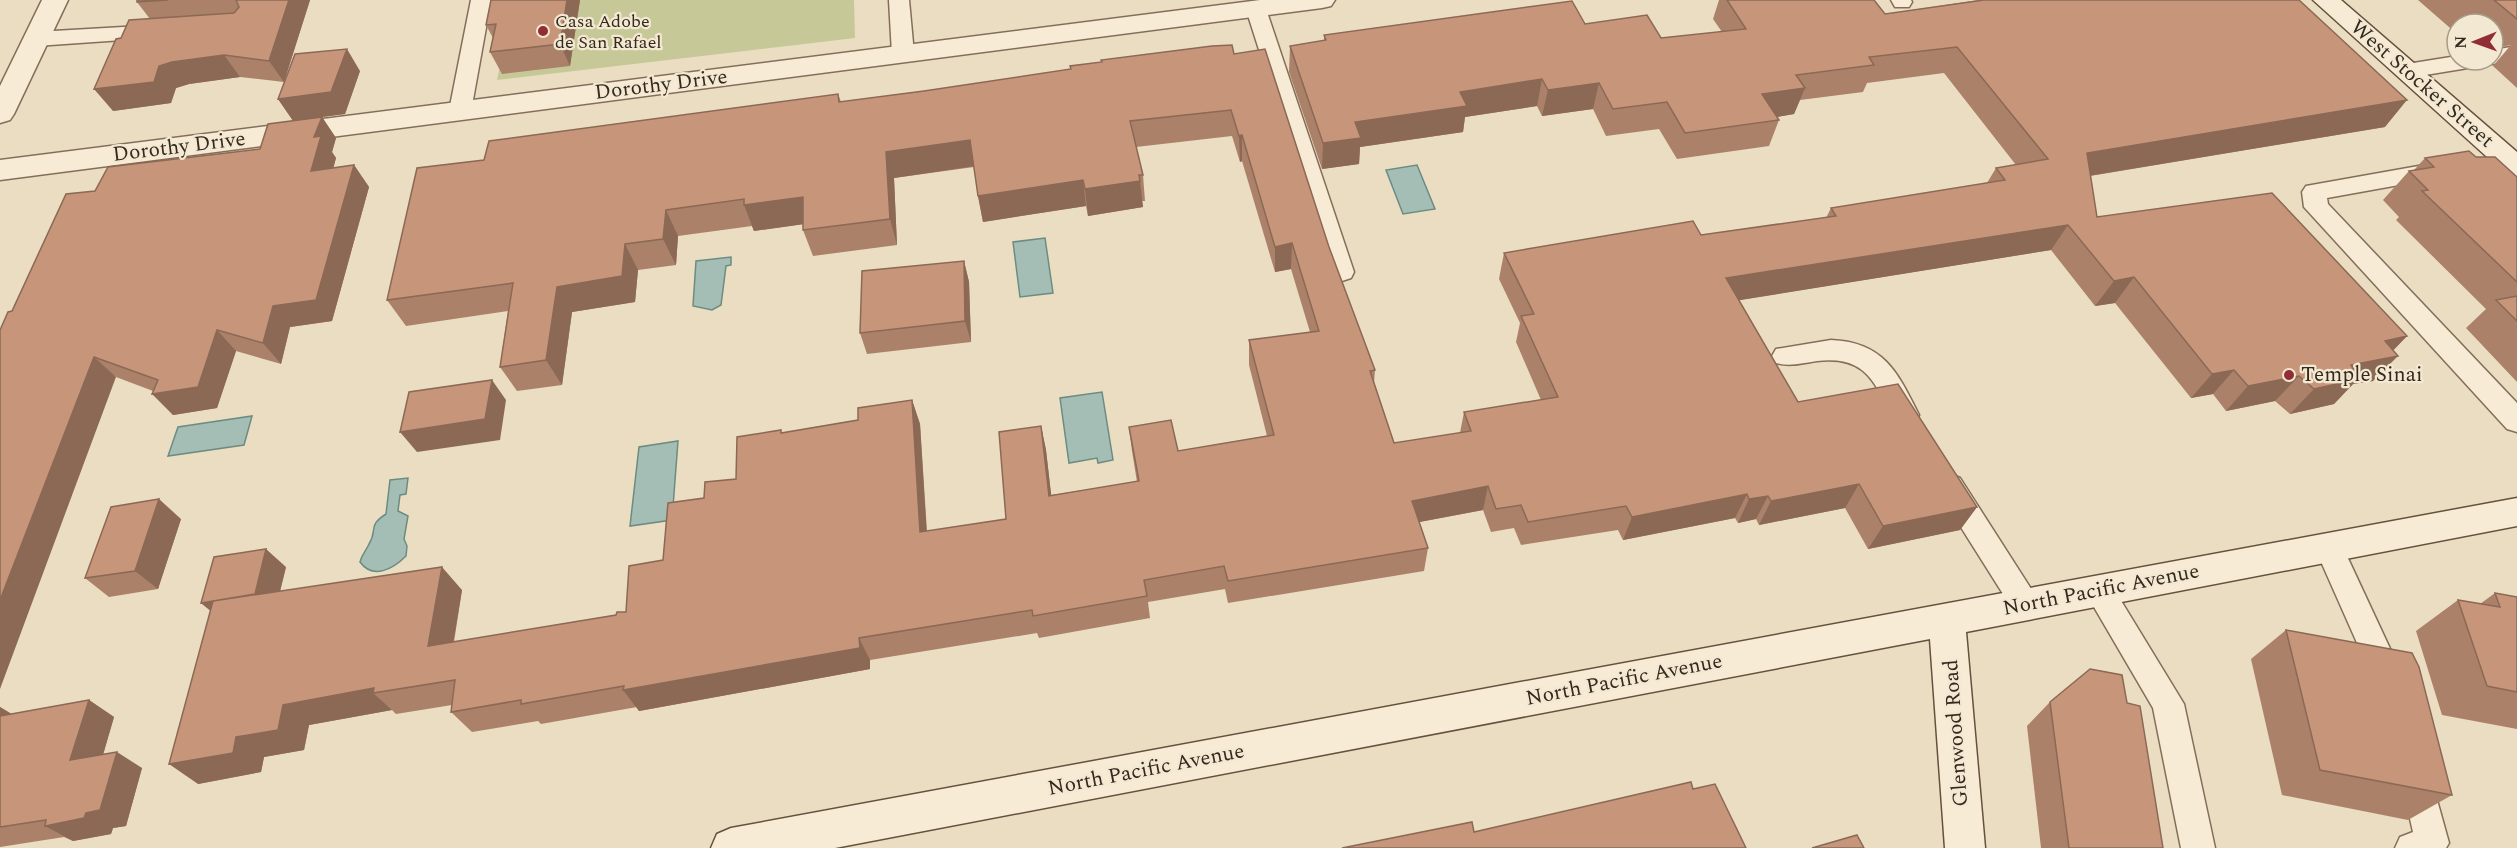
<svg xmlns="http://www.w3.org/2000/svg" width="2517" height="848" viewBox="0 0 2517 848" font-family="Spectral,serif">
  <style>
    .green { fill: #c6c997 }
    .water { fill: #a4beb5; stroke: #6c8c82; stroke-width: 1.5 }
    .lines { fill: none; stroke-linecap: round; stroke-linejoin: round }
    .lane-casing { stroke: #846e5b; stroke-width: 3 }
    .street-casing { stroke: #846e5b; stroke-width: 3 }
    .secondary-casing { stroke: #66503e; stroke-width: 3 }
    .lane { fill: #f7ebd5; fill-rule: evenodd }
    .street { fill: #f7ebd5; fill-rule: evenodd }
    .secondary { fill: #f7ebd5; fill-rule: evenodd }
    .wall { fill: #ab8169 }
    .shaded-wall { fill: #8b6955 }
    .building { fill: #c7967a; stroke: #8b6955; stroke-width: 1.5 }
    .poi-dot { fill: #902e34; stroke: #f3e8d1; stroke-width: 2 }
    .labels { text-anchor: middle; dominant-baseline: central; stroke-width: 4.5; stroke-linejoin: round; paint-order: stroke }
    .far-poi-label { font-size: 18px; fill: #35281e; stroke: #f3e8d1; text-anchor: start }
    .street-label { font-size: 21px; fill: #35281e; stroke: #f3e8d1 }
    .poi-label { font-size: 21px; fill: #35281e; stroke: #f3e8d1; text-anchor: start }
  </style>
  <rect width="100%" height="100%" fill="#ebddc2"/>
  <path class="green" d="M514,0H854L855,38L497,80Z"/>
  <path class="water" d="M1417,165L1435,209L1403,214L1386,170Z
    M1045,238L1053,293L1020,297L1013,242Z
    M731,257V265L726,266L721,305L712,310L693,306L696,261Z
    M1102,392L1113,460L1098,463L1097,458L1069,463L1060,398Z
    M252,416L244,445L168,456L178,427Z
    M678,441L672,520L630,526L639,447Z
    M408,478L406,494L400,495L398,511L408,516L404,539L407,546L406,556C393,569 373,580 360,562C362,554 366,551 369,544C378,530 367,526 386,514L390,480Z"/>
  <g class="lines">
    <defs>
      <path id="lane" d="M471,0H491L471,111L468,116L460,118L452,116L449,111Z
        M889,0H909L914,54L911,59H895L892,54Z
        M1891,0H1911L1912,2L1909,7H1895Z
        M1256,2L1263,4L1266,9L1354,272L1351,278L1342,281L1333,278L1330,272L1246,9L1249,4Z
        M158,25L166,27L169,32L166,37L36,46L28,44L25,39L28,34L36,32Z
        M2517,46V60L2493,64L2484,61L2482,65L2474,67L2407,78L2399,76L2396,71L2399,66L2407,64L2457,56V60H2493V50Z
        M2441,162L2449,164L2453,170L2449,176L2327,198L2328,204L2517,403V432L2507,429L2304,207L2302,192L2306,186Z
        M1831,340C1884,342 1898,373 1919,415L1915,423L1906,426L1897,423C1874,385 1869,355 1817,361C1803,363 1790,367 1776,363L1772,356L1776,349Z
        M1950,474L1960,478L2035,595L2040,604L2035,613L2025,617L2015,613L1940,494L1936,486L1940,478Z
        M2329,536L2339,539L2399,668L2403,678L2399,688L2388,692L2377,688L2315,548L2319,539Z
        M2099,577L2109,581L2184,704L2215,848H2181L2153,708L2084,590L2089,581Z
        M2416,760L2427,764L2449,843L2446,848H2395L2400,837L2413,832L2400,775L2405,764Z"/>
      <path id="street" d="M42,0H68L14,114L10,120L0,123V86Z
        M1260,0H1335L1331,6L1322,8L0,180V160Z"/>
      <path id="secondary" d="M2313,0H2341L2517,152V178L2507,175Z
        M2517,498V526L1966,632L1985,848H1945L1930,639L835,848H711L717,834L731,828Z"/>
    </defs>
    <use href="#lane" class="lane-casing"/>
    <use href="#street" class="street-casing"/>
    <use href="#secondary" class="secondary-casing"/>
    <use href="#lane" class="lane"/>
    <use href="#street" class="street"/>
    <use href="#secondary" class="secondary"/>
  </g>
  <path class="wall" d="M137,0H310L284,82L240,77L189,84L176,88L171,103L113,111L150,19L137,2Z
    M491,0H580L570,66L502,74L490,52L493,38L486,25Z
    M1719,0H1874L1885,14L1979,0H2299L2385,127L2090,176L2097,217L2407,336L2393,350L2373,381L2353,384L2334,404L2290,414L2275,401L2226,411L2213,394L2191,398L2115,303L2095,306L2051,250L1739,300L1798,402L1977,507L1960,530L1868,549L1845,508L1759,525L1756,519L1738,523L1735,518L1623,540L1618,530L1521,545L1514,528L1491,532L1483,510L1419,522L1428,548L1424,571L1228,603L1225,589L1148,602L1150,618L1039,638L1037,633L870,660V669L639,711L637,707L541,724L538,721L472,732L451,712L452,705L396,714L392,710L309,725L304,750L264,757L261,772L198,784L211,611L201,603L286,567L280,591L462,590L454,642L616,615L626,612L663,560L704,498L736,479L782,433L858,420L912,400L920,424L927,531L1006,519L1041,426L1046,450L1051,495L1137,482L1132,451L1129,427L1178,451L1267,436L1249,365V340L1310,332L1291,269L1275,272L1242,161L1240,162L1232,136L1136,147L1143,175L1145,201H1142L1143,207L1088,216L1086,206L983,222L978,196L974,167L894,178L897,245L813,256L803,230V224L754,231L752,226L678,236L676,265L638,270L635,302L572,312L562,385L517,391L500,367L508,311L406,326L387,300L484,160L838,94L841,102L1234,54L1329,247L1375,370L1374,383L1394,443L1460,433L1464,412L1541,400L1516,342L1520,323L1499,279L1504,253L1701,235L1826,218L1831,208L1987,183L1996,168L2016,165L1944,73L1867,83L1863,92L1800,100L1794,114L1777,117L1779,120L1769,146L1677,159L1659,129L1606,136L1593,109L1542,116L1537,106L1465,117L1463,132L1360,147L1359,164L1322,169L1289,72L1290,46L1324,41V35L1585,24L1661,38L1722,32L1713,19Z
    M2418,0H2517V88L2493,66L2511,45L2500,47L2493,55V24H2457V34Z
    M360,71L345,114L322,117L336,138L332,152L336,158L333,168L354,165L369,187L332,321L290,327L281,364L236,351L217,408L173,415L153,391L116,377L12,311L95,191L260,149L293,120L278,99Z
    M2476,157L2517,177V382L2466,328L2486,309L2396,220L2399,217L2383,200L2409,171L2414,170L2425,158Z
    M964,261L969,282L971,342L867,354L860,333Z
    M181,519L158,589L109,597L85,578Z
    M2495,593L2516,597L2517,596V729L2442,715L2416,631L2458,600L2480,604Z
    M2286,630L2452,795L2408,820L2282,795L2251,659Z
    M89,700L114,717L103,754L142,768L126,826L113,828L111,834L73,841L64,837L0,847V707L11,714Z
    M2050,702L2127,703L2163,848H2041L2027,726Z"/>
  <path class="shaded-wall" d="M289,0H310L284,82L269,61Z
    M567,0H580L570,66L560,44Z
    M347,49L360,71L345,114L322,117L336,138L332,152L336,158L327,192L311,171L293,121L278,99Z
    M224,55L240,77L189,84L176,88L171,103L113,111L94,89L172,62Z
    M1542,79L1537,106L1465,117L1463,132L1360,147L1359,164L1322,169L1323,143L1355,122L1460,92Z
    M1599,83L1593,109L1542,116L1548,90Z
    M1805,88L1794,114L1753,121L1762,94Z
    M2407,100L2385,127L2070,179L2087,153Z
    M1242,135V161L1240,162L1239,136Z
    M970,140L975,166L894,178L897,245L890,219L886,152Z
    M354,165L369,187L332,321L290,327L281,364L263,343L273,306Z
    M1083,180L1086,206L983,222L978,196Z
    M1140,181L1143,207L1088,216L1085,189Z
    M803,197L812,223L754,231L744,205Z
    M666,210L678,236L676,265L663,239Z
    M2068,225L2051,250L1716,304L1726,278Z
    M1292,243L1291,269L1275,272V247Z
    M625,244L638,270L635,302L572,312L562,385L546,360L557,287Z
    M964,261L969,282L971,342L965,321Z
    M2134,277L2115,303L2095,306L2114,281Z
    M217,330L236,351L217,408L173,415L152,394Z
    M2407,336L2386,358L2398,356L2373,381L2353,384L2334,404L2290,414L2314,389L2385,341Z
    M94,357L116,377L0,689V600Z
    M2234,370L2213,394L2191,398L2212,374Z
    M2299,376L2275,401L2226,411L2248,386Z
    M492,380L506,400L500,440L417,452L400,432Z
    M912,400L920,424L928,555L920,532Z
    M1041,426L1046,450L1054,519L1049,496Z
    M1859,484L1845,508L1759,525L1771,501Z
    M1488,486L1483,510L1409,524L1412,501Z
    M1747,494L1735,518L1623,540L1632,517Z
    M1768,496L1756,519L1738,523L1749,499Z
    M159,499L181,519L158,589L135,571Z
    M1977,507L1960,530L1868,549L1883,526Z
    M266,549L286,567L275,612L223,621L201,603Z
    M442,567L462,590L449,668L428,646Z
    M859,638L870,660V669L639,711L623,690Z
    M374,688L373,693L392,710L309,725L304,750L264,757L261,772L198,784L169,764L236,737L283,705Z
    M89,700L114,717L97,776L70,760Z
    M0,707L27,723L0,718Z
    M117,752L142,768L126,826L113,828L111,834L73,841L45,826L86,813Z"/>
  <path class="building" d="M137,0H168L137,2Z
    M236,0H289L269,61L224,55L172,62L159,66L154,82L94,89L116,39L121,38L129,20L234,13L239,7Z
    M491,0H567L560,44L490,52L496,24L486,25Z
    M1727,0H1874L1885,14L1984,0H2299L2407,100L2087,153L2097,217L2272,193L2407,336L2385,341L2398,356L2351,365L2359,379L2314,389L2299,376L2248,386L2234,370L2212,374L2134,277L2114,281L2068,225L1726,278L1798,402L1898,384L1977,507L1883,526L1859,484L1771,501L1768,496L1749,499L1747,494L1632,517L1626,506L1528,522L1521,505L1496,509L1488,486L1412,501L1428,548L1228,581L1224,566L1144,580L1147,596L1033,616L1032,610L859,638L860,648L623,690L624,686L521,704V700L451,712L455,680L373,693L374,688L283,705L278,730L236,737L233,753L169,764L213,601L442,567L428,646L616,615L617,612H626L629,566L663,560L668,503L704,498L705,482L736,479L737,437L781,430V433L858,420V408L912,400L920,532L1006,519L999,432L1041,426L1049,496L1139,481L1129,427L1171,420L1178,451L1274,435L1249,340L1319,331L1292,243L1275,247L1242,135L1239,136L1231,110L1130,121L1143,175H1139L1140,181L1085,189L1083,180L978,196L970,140L886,152L890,219L803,230V197L744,205V199L666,210L663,239L625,244L622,276L557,287L546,360L500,367L513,283L387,300L417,168L484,160L489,141L838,94L839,102L924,91L1071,69L1070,66L1102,62L1101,60L1212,46L1232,45L1234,54L1265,49L1329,247L1375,370L1370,371L1394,443L1471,431L1464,412L1558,397L1521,316L1534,314L1504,253L1693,221L1701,235L1836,216L1831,208L2005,180L1996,168L2048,159L1957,47L1869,57L1874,65L1796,75L1805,88L1762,94L1779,120L1685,133L1667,102L1613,109L1599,83L1548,90L1542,79L1460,92L1467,106L1355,122L1361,138L1323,143L1290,46L1326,40L1324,35L1572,1L1585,24L1647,15L1661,38L1746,29Z
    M2494,0H2517V19Z
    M347,49L331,92L278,99L295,54Z
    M322,117L314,137L321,136L311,171L354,165L316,300L273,306L263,343L217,330L198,387L152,394L158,380L94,357L0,600V330L8,312L12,311L66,194L95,191L108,167L260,149L268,124Z
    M2469,151L2476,157H2495L2517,177V282L2422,191L2428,190L2409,171L2434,167L2425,158Z
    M964,261L965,321L860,333L862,271Z
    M2517,296V321L2496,300Z
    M492,380L485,419L400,432L409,392Z
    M159,499L135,571L85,578L111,507Z
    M266,549L255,594L201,603L214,557Z
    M2495,593L2517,597V692L2487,686L2458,600L2500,607Z
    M2286,630L2412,653L2419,667L2452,795L2320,770Z
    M2090,669L2122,675L2127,703L2140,706L2163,848H2069L2050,702Z
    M89,700L70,760L117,752L100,810L86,813L84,818L45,826L46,820L0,827V716Z
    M1691,782L1693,789L1715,784L1746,848H1342L1472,822L1474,832Z
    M1857,835L1864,848H1812Z"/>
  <g class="poi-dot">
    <circle cx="543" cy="31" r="6"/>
    <circle cx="2289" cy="375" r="6"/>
  </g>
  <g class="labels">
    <g class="far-poi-label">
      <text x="555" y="21">Casa Adobe<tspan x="555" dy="21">de San Rafael</tspan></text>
    </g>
    <g class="street-label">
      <text transform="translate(2422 84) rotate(41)">West Stocker Street</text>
      <text transform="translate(661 85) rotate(-7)">Dorothy Drive</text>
      <text transform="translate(179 147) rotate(-7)">Dorothy Drive</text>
      <text transform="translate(2101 590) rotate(-11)">North Pacific Avenue</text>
      <text transform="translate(1624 680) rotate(-11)">North Pacific Avenue</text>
      <text transform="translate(1956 733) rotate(-94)">Glenwood Road</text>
      <text transform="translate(1146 770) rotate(-11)">North Pacific Avenue</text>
    </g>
    <g class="poi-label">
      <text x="2301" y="375">Temple Sinai</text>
    </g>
  </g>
  <g transform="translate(2475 42) rotate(269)"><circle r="28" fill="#f3e8d1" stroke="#a79b89" stroke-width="1.5"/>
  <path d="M0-4.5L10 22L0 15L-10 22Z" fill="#902e34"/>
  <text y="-9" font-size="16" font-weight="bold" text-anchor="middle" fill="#35281e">N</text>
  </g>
</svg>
